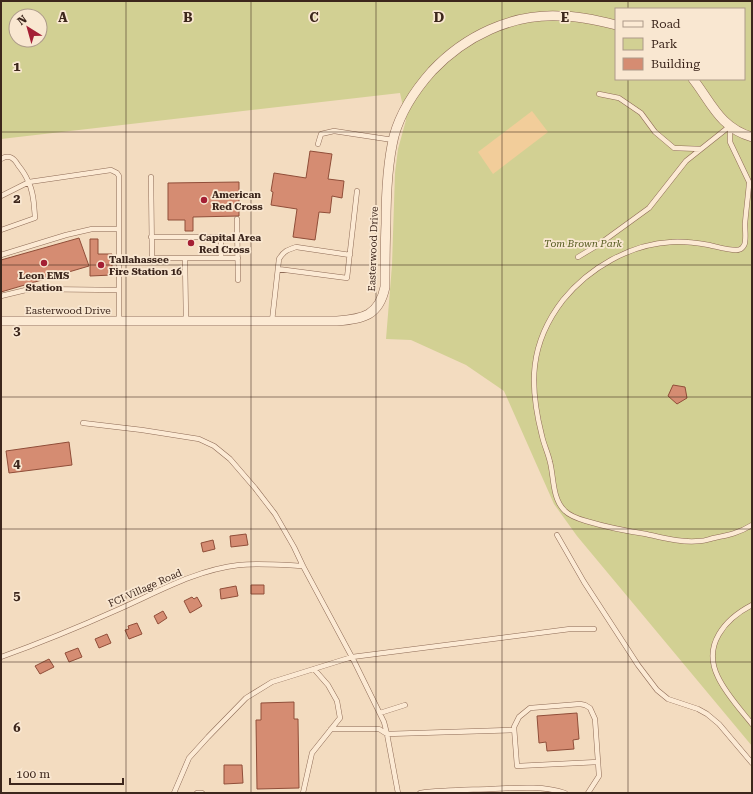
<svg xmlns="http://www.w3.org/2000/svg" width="753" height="794" viewBox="0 0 753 794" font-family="'Roboto Serif',serif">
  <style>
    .green { fill: #d2d093; fill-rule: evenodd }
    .sand { fill: #f2cd9a }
    .building { fill: #d58c72; stroke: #904e39 }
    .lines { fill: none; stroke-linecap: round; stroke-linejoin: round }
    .lane-casing { stroke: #8e6b56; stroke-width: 5.5 }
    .street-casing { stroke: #8e6b56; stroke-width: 10 }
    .lane { stroke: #fcead4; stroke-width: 4.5 }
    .street { stroke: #fcead4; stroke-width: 9 }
    .grid { fill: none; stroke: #3c261c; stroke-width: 1; stroke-opacity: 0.55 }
    .poi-dot { fill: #a41f34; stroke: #f9e7d1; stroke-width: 1.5 }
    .labels { text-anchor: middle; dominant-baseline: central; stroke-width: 3.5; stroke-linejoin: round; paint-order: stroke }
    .poi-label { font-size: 10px; font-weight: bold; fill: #3c261c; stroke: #f9e7d1; text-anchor: start }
    .park-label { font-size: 10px; font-style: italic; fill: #555b20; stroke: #f9e7d1 }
    .street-label { font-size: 10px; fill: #3c261c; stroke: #f9e7d1 }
    .grid-label { font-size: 13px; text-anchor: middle; font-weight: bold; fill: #3c261c; stroke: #f9e7d1; stroke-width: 3.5; stroke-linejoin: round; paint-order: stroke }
  </style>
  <rect width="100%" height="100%" fill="#f3dcc0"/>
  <path class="green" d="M1,1H752V746L577,536L554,504L504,391L466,365L411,340L386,339L392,265L395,173L398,149L406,120L400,93L1,139ZM616,9H744V79H616ZM16,16H40V40H16Z"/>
  <path class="sand" d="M532,111L548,132L493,174L478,152Z"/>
  <path class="building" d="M310,151L332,154L328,179L344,181L342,198L332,196L330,213L319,212L315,240L293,237L297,209L271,205L273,192L271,191L274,173L306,178Z
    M239,182V216L193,217V231H185V220H168V183Z
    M79,238L89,266L1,292V260Z
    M90,239H98V254H112V275L90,276Z
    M673,385L685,387L687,398L677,404L668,396Z
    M69,442L72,465L9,473L6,451Z
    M246,534L248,545L231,547L230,536Z
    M213,540L215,549L203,552L201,543Z
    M251,585H264V594H251Z
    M236,586L238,596L221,599L220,589Z
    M192,597L194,599L197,597L202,606L190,613L184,601Z
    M163,611L167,618L158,624L154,616Z
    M137,623L142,634L129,639L125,630L129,629L128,626Z
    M107,634L111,643L99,648L95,639Z
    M78,648L82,657L69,662L65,653Z
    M49,659L54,667L40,674L35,666Z
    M294,702V719H298L299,788L257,789L256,720H261V703Z
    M577,713L579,739L573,740L574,749L547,751L546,742L539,743L537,716Z
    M224,765H242L243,783L224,784Z"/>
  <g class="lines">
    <defs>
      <path id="lane" d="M599,94L619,98L641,113L655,132L674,148L701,149
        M730,126V142L751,186
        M318,144L321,134L334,131L393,140
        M1,159C9,154 14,158 18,165C22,170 26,176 28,181C34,192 34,206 35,218L1,230
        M151,177L152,258H238
        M749,184C748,197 746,211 745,224C745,230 746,236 745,242C745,243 744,246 742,248C741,249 738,250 736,250C727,250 718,247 709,245C697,243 684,241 672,242C630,244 589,268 563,300C529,344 529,385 542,436C544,445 548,453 550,462C554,477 552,499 565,511C570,516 579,519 586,521C606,527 626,531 646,534C664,538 682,543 700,541C705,541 709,539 714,538C729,535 739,533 752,525
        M1,196L29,182L111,170L117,173L119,176V321
        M237,219L238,280
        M151,237H221V258
        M1,255L66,235L92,229H119
        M578,257L598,245L649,208L686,161L730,126
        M185,258L186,321
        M278,269L347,278L357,191
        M1,296L30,289L119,290
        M272,321L279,259C284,251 287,250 296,247L350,255
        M83,423L142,430L199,439L214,446L230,459L255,488L275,514L294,547L303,566L354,661L384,722L387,734L398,793
        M557,535L584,582L638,665L657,690L668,699L698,709L707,714L719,724L752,763
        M752,605C725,619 702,645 718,677C726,694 740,709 752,724
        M1,657C40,643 79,627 117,610C156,593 195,570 239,565C260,563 282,565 303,566
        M380,713L405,705
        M331,729H379L387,734L514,730
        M174,793L189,758L208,737L246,698L272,682L352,657L570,629H594
        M197,793H202
        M303,793L312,753L340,718L337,701L328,685L314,669
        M420,793C443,790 467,790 491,789C514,788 542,785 565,793
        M588,793L599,776L595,719L590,708L585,705L580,704L530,708L519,717L514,727L517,766L598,762"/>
      <path id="street" d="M693,79C711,102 720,128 752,137
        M1,321H337C363,319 379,316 385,287C385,266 385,245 386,224C386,194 387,165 394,136C401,111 415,90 432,71C465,36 511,14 559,16C579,16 597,20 616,25"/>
    </defs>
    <use href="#lane" class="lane-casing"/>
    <use href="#street" class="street-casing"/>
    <use href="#lane" class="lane"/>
    <use href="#street" class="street"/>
  </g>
  <path class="grid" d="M126,1V793M251,1V793M376,1V793M502,1V793M628,1V9M628,79V793M1,132H752M1,265H752M1,397H752M1,529H752M1,662H752"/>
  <g class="poi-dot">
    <circle cx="204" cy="200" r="4"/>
    <circle cx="191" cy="243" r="4"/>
    <circle cx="44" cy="263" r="4"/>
    <circle cx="101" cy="265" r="4"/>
  </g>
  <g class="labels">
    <g class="poi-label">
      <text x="212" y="194">American<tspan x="212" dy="12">Red Cross</tspan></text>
      <text x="199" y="237">Capital Area<tspan x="199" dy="12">Red Cross</tspan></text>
      <text x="109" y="259">Tallahassee<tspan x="109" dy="12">Fire Station 16</tspan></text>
      <text x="44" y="275" text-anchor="middle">Leon EMS<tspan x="44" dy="12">Station</tspan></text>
    </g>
    <g class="park-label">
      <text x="583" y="243">Tom Brown Park</text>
    </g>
    <g class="street-label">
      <text transform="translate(373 249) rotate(-88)">Easterwood Drive</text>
      <text x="68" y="310">Easterwood Drive</text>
      <text transform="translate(145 588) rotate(-24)">FCI Village Road</text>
    </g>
  </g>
  <g class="grid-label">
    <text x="63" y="22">A</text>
    <text x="188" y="22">B</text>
    <text x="314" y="22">C</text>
    <text x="439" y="22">D</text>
    <text x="565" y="22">E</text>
    <text x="17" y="71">1</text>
    <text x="17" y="203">2</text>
    <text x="17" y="335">3</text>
    <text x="17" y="468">4</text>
    <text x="17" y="600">5</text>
    <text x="17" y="732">6</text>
  </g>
  <rect width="753" height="794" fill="none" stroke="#3c261c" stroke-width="4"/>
  <rect x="615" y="8" width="130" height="72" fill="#f9e7d1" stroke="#ad9a89"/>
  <rect x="623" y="21" width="20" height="6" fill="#fcead4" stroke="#ad9a89"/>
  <text x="651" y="28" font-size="12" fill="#3c261c">Road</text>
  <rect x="623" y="38" width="20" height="12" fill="#d2d093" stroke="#ad9a89"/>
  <text x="651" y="48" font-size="12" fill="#3c261c">Park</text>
  <rect x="623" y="58" width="20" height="12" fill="#d58c72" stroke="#ad9a89"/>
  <text x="651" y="68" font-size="12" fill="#3c261c">Building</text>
  <g transform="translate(28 28) rotate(323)"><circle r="19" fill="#f9e7d1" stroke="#ad9a89"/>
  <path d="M0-3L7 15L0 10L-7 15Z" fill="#a41f34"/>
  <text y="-6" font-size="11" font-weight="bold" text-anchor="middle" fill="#3c261c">N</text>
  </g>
  <path d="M10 778v6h113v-6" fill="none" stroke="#3c261c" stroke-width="2"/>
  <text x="16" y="778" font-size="12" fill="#3c261c" stroke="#f9e7d1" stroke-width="3" paint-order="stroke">100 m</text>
</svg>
